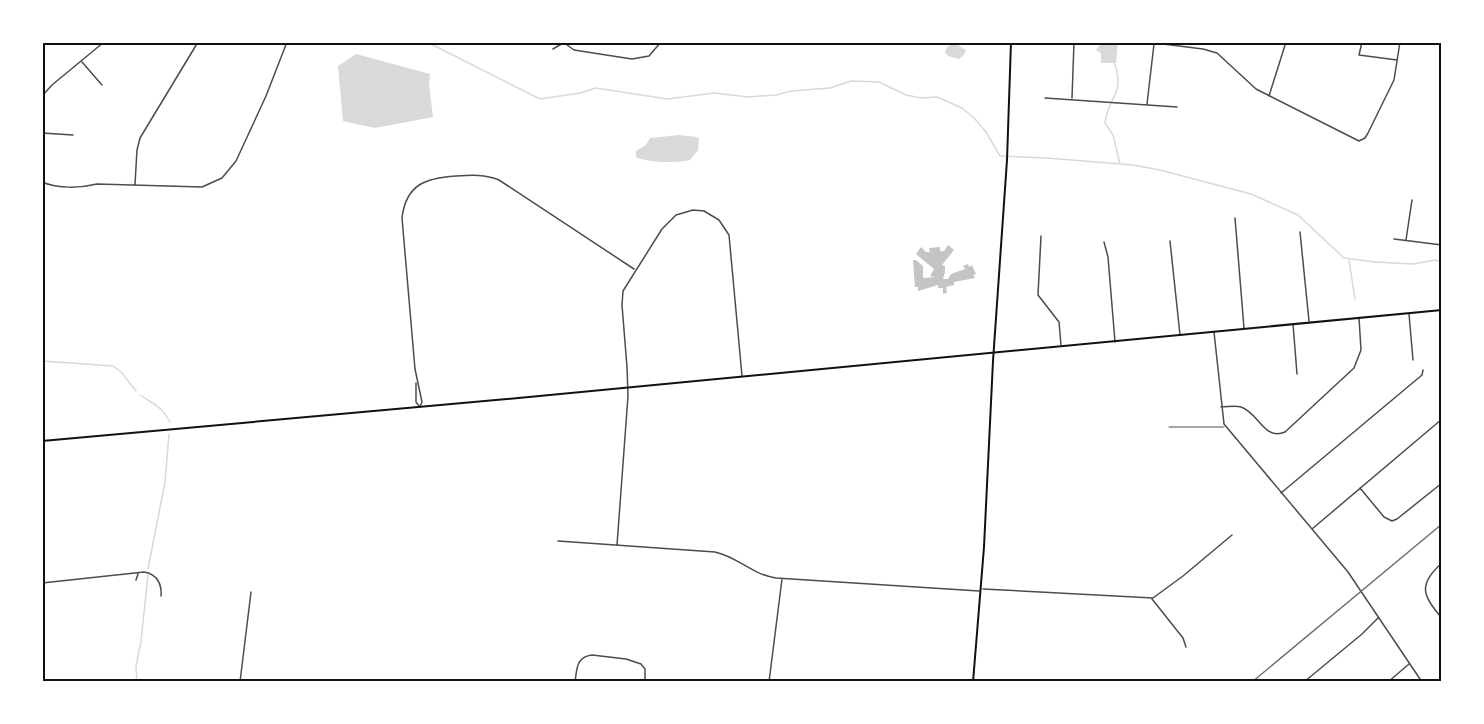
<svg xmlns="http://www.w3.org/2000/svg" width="1484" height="724" viewBox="0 0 1484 724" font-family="'Roboto Serif',serif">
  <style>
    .water { fill: #d9d9d9 }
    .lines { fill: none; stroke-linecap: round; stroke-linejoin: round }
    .stream { stroke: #d9d9d9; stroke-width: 1.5 }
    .building { fill: #c4c4c4 }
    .service { stroke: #4c4c4c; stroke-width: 1 }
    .minor { stroke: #4c4c4c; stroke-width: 1.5 }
    .secondary { stroke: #111; stroke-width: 2 }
    .rail { stroke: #707070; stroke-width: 1.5 }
    .neatline { fill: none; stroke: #111; stroke-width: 2 }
  </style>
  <rect width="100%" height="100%" fill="#fff"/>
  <path class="water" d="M1102,42H1118L1116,63H1101V53L1096,50Z
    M956,44L966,50L964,55L959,59L948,56L945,52L948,46Z
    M356,54L430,74L429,84L433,117L375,128L343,121L338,66Z
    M679,135L697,137L699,139L698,150L690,160C677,163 647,163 636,157V151L646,145L650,138Z"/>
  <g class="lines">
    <path class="stream" d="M427,42L540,99L580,93L596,88L667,99L714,93L748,97L776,95L791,91L830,88L851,81L879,82L906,95L921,98L937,97L962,108L974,118L986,132L1000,156L1047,158L1133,165L1160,170L1251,194L1298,215L1344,258L1375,262L1413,264L1436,260L1442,263
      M1114,62C1126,95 1108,95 1105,123L1113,135L1120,164
      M1349,260L1355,299
      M42,361L113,366L121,372L136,391
      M140,395C155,405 161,406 170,422
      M148,569L165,482L169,434
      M137,682L136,666L141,641L148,575"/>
  </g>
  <path class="building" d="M948,245L954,250L942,265L945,266V272L943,279H948L951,274L965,269L963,266L968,264L969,267L972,265L976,274L973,275L975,278L954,282V285L946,287L947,293L943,294V288H938V285L918,291V287H915L913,260H916L923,266V278L936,277L930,276L934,269L916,254L921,247L926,252H930L929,248L940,247V251H944Z"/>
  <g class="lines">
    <path class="service" d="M1169,427H1224"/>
    <path class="minor" d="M563,42L574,50L632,59L649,56L661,42
      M1046,42L1073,43
      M1362,42L1359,55L1397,60
      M1155,43L1203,49L1217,53L1256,89L1359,141L1365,138L1368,133L1394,80L1400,42
      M553,49L563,43
      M82,62L102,85
      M42,96L52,85L104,42
      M1269,96L1286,42
      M1045,98L1177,107
      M1072,98L1074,42
      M1147,104L1154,44
      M42,133L73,135
      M42,182C58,189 81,188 97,184L202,187L222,178L236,161L266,96L287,42
      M135,184L137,150L140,138L198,42
      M1235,218L1244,328
      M1300,232L1309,321
      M1041,236L1038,295L1059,322L1061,345
      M1394,239L1442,245
      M1406,240L1412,200
      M1170,241L1180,335
      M1104,242L1108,257L1115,342
      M1440,245L1442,310
      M1409,314L1413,360
      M1293,324L1297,374
      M1214,332L1224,424L1348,572L1422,682
      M416,383V402L419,406
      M420,407L422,402L415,369L402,218C406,184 426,178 456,176C471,175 485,174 499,180L634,269
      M1221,407C1228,407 1235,405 1241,407C1259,413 1264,441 1285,432L1354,368L1361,350L1359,318
      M1360,488L1384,517L1392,521L1397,519L1442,483
      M1281,493L1422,375L1423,370
      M1312,529L1442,419
      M558,541L715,552C738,557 751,574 776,578L979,591
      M617,545L628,396L627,367L622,305L623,291L662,229L676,215L693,210L704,211L719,220L729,235L742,376
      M1442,563C1418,584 1422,596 1442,618
      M42,566L44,582
      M136,580L138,574
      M42,583L144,572C157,574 162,584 161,596
      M983,589L1153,598L1183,576L1232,535
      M1152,599L1183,638L1186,647
      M240,682L251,592
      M575,682C577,669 576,657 592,655L626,659L641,664L645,669V682
      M769,682L782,579
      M1304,682L1362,634L1378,618
      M1388,682L1409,664"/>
    <path class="secondary" d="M42,441L507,399L1442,310
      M973,682L984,547L993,361L1007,160L1011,42"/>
    <path class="rail" d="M1252,682L1442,524"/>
  </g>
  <rect width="1484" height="724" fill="none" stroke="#ffffff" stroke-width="87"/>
  <rect x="44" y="44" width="1396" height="636" class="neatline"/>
</svg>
